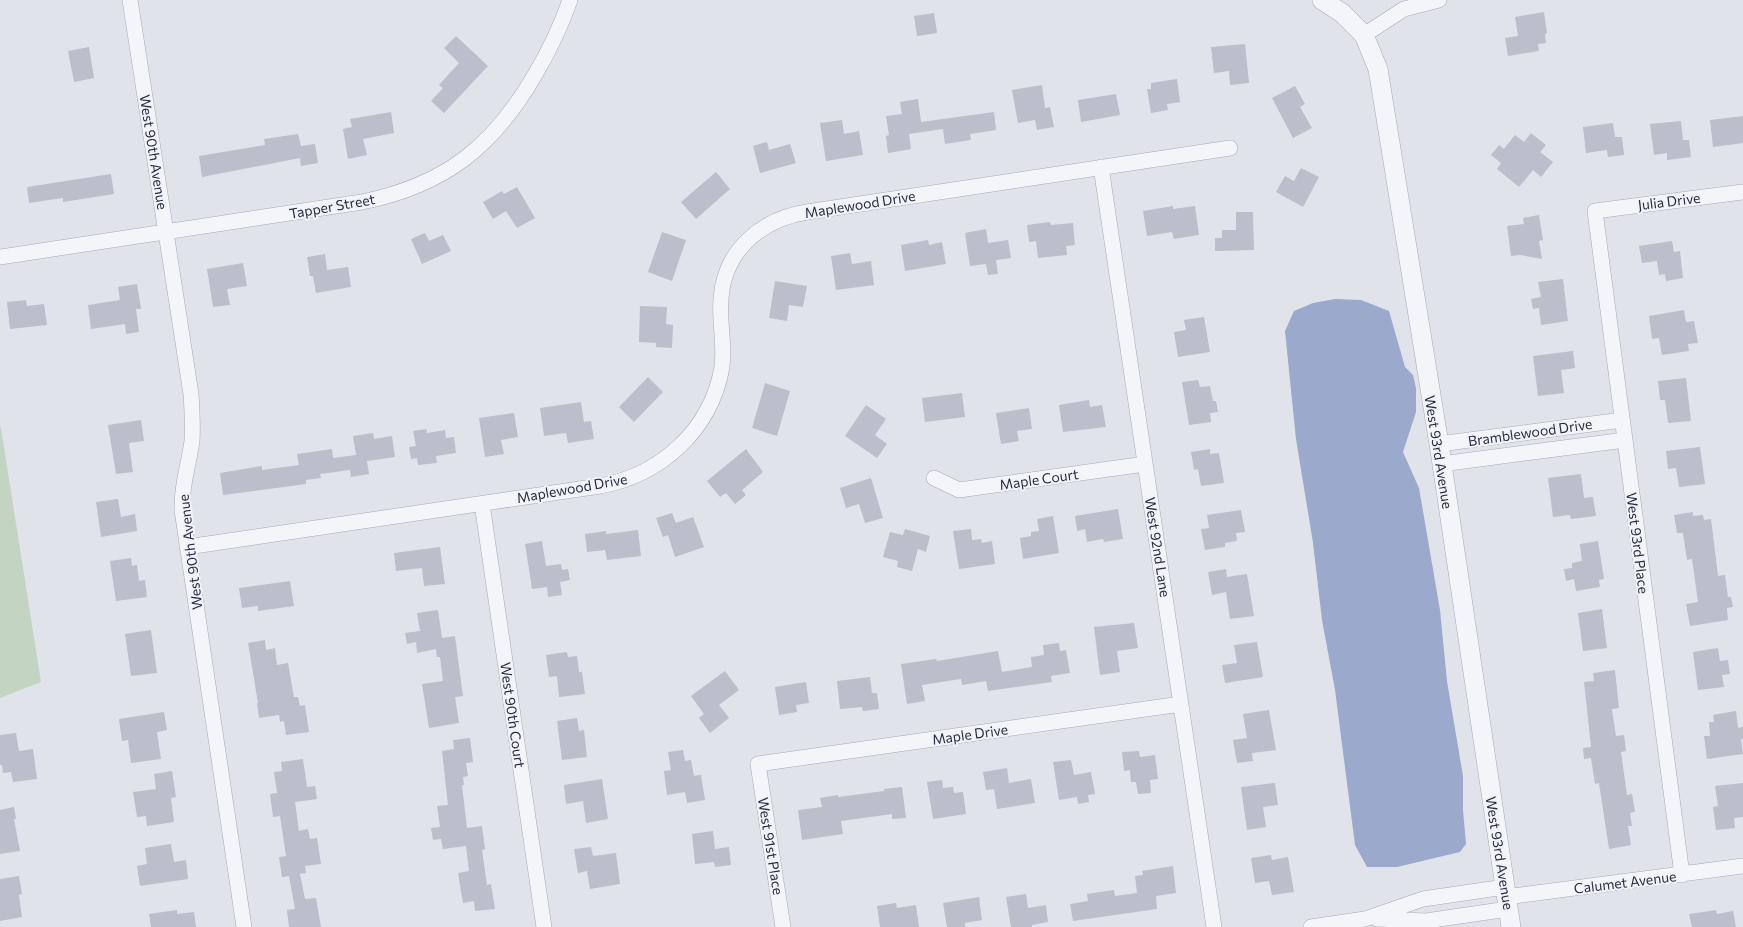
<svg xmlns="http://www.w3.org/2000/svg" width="1743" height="927" viewBox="0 0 1743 927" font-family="Commissioner,sans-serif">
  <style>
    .green { fill: #c3d5c2 }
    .water { fill: #9ba9cc }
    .building { fill: #bbbecb }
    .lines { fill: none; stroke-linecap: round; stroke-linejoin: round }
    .minor-casing { stroke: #a6a9b5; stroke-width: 16 }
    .tertiary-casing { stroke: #a6a9b5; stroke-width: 20 }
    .minor { stroke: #f4f5f9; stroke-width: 15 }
    .tertiary { stroke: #f4f5f9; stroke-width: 19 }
    .labels { text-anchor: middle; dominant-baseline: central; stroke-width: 4; stroke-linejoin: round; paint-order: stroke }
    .street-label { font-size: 14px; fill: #292d43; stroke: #f1f3f8 }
  </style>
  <rect width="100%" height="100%" fill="#e1e3eb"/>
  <path class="green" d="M0,428H1L41,682L0,698Z"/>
  <path class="water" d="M1335,299L1361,300L1389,311L1405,367L1413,375L1416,388V412L1403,452L1419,488L1440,610L1447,681L1463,776V810L1466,844L1460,852L1397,867H1367L1355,845L1335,690L1322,620L1313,543L1296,439L1285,331L1294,311L1313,303Z"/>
  <path class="building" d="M1544,12L1547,33L1545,34L1546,43L1538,44L1539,51L1508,56L1505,38L1518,36L1515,17Z
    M934,13L937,33L917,36L914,16Z
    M456,36L488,66L444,113L431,101L443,88L439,85L459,63L444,48Z
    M1245,44L1249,83L1230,85L1229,71L1214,73L1211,47Z
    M89,47L94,78L74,82L68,51Z
    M1177,79L1180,102L1167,104L1168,110L1151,113L1147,89H1151V83Z
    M1042,85L1045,108L1050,107L1054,127L1037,130L1035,120L1018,123L1012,90Z
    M1295,86L1305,104L1300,107L1312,128L1293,138L1272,98Z
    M1116,94L1120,115L1081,122L1078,100Z
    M918,99L921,122L994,112L996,130L970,134L971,140L945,144L943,129L909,134L911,149L888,153L886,136L889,135L886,116L902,114L900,102Z
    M391,112L394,133L363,139L367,155L348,159L343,129L352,127L350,119Z
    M1743,116V143L1713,147L1710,120Z
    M842,120L844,134L859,131L863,155L826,161L820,123Z
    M1681,121L1683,140H1689L1691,157L1667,160V153L1654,155L1650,124Z
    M1613,123L1615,137H1622L1624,155L1608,157L1607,150L1586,153L1583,127Z
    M1531,133L1546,145L1540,152L1553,162L1541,177L1533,170L1519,187L1497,169L1501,163L1491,155L1499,145L1504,149L1515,135L1524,142Z
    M298,134L301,146L315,144L318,163L301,166L300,158L202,177L199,156L265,145L264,139Z
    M767,142L769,150L790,144L796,163L760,173L753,146Z
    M1301,168L1319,177L1303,207L1276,192L1285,176L1294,181Z
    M716,172L730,189L696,219L681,202Z
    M111,174L114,194L63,202V198L29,203L27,187Z
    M517,187L535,218L517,228L506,211L493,219L483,202L502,191L504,194Z
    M1173,206V209L1195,206L1199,235L1174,239L1172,232L1147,236L1143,211Z
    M1236,212H1253L1254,250L1215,251V238H1222V230H1236Z
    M1539,215L1543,240L1539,241L1542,259L1520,255L1511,256L1507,226L1524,224L1523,218Z
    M1050,222L1051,225L1073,223L1075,245L1066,246L1067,255L1038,258L1036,241L1029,242L1027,225Z
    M986,229L988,243L1008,240L1011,258L996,260L998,274L988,275L986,264L970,266L965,233Z
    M662,232L686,240L672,281L648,272Z
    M425,233L429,241L443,235L451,251L422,264L411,239Z
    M928,240L929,245L942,242L946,264L905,271L901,245Z
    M1672,241L1674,252L1680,251L1683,278L1666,281L1665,274L1659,275L1657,261L1642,263L1639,246Z
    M850,253L852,264L871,261L874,285L836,290L831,256Z
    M325,254L327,270L348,267L351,287L316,293L313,276H310L307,257Z
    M243,263L247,286L227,289L230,305L213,307L207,269Z
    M1563,279L1568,321L1541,325L1539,308L1533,309L1531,299L1541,297L1538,282Z
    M775,281L807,286L803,307L789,305L787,321L769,318Z
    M137,284L141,309H136L139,332L126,334L125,324L91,329L88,305L120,300L118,287Z
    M26,300L27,306L44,304L47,325L10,329L7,302Z
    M640,306L667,307L666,324L673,325L672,348L656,347V343L639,342Z
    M1684,310L1686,322L1694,321L1698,343L1688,344L1689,351L1662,355L1659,338L1652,339L1649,316Z
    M1204,317L1210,352L1178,357L1174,332L1186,330L1184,320Z
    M1573,351L1575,368L1561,370L1564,393L1538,396L1533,356Z
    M648,377L663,392L634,422L619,407Z
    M1686,378L1691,421L1668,423L1665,400H1660L1658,381Z
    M1198,380L1200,387L1210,386L1213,401H1216L1218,412L1210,413L1211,422L1189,425L1182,382Z
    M765,383L790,391L777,436L752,428Z
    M962,393L965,417L925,422L922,398Z
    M1089,400L1090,407L1102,405L1106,427L1063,432L1059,405Z
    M581,402L584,422L591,421L594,439L568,443L566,433L544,436L540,408Z
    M866,405L886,419L875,435L887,444L877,458L845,436Z
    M1029,408L1032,429L1017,431L1019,441L1001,444L996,413Z
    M514,413L518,437L501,440L504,454L485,457L479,418Z
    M141,420L144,441L129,443L133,472L116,474L108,425Z
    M426,429L427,433L445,430L446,438L454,437L456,453L436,456L437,463L418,465L417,458L411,459L409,447L416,446L413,431Z
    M373,433L374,439L392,436L395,457L367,461L369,474L351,477L350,470L320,474L321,478L306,480V484L223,495L220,473L262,466V470L299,465L297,454L332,449L333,458L356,455L353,436Z
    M1700,447L1705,484L1679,487L1676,468L1668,469L1666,451Z
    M746,449L763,472L742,490L746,495L735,504L726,493L720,497L707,481Z
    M1210,449V454L1219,453L1224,483L1201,486L1198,469L1194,470L1191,452Z
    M1581,474L1584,498L1593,497L1596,516L1571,519L1570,515L1553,517L1548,478Z
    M871,478L883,518L865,523L859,504L846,508L840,488Z
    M118,499L121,517L135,514L137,531L101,537L96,502Z
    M1118,509L1123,539L1104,542L1103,539L1087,542L1085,529L1077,531L1075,516Z
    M1241,510L1245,532L1236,533L1237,541L1225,543V547L1205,550L1201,529L1209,528L1207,515Z
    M1693,512V516L1703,515L1704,520L1711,519L1718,576L1725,575L1728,597H1731L1733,607L1727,608L1728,620L1690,626L1686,604L1698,602L1692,559L1687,560L1683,533H1677L1674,515Z
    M672,513L676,523L693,517L704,547L675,557L668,535L663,537L656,518Z
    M1053,516L1059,553L1023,559L1020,538L1031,536V532L1039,531L1037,519Z
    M905,529L930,536L926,552L918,549L912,571L897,567L898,561L883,557L890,532L903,535Z
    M971,529L972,540L981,539L982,543L992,541L995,564L959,569L953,531Z
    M638,530L641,556L607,560L605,550L587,552L585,534L606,531V534Z
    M542,541L546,566L561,564L562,570L568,569L570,580L560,582L562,595L548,597L547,587L532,589L525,544Z
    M1598,541L1604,579L1599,580L1600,587L1576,591L1574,579L1566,581L1564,569L1572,568V563L1582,561L1580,544Z
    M440,547L445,584L424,586L422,568L396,571L394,553Z
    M131,558L132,566L137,565L139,581L145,580L147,597L116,601L110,561Z
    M1226,569L1227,577L1247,574L1254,616L1230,619L1226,592L1212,595L1208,572Z
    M290,581L294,606L258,611V606L242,608L239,588Z
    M1602,609L1607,648L1583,651L1578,613Z
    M438,610L442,638L455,636L463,696L455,697L459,723L429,728L422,684L443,681L440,657H437L436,649L417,653L416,642L407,644L405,633L420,631L417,613Z
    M1134,623L1138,648L1117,651L1120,672L1100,675L1094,627Z
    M151,630L157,673L131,676L125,634Z
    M265,640L266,650L275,648L277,665L288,663L294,697H298L300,706L305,705L309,732L286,735L284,721L280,722L279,715L259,718L257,703H258L248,643Z
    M1257,642L1263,677L1225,683L1222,665L1237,663L1234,645Z
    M1059,643L1060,651L1066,650L1070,673L1051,676L1052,682L988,691L986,681L962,685L961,679L922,685L925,701L907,704L901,664L936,659L937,661L998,651L1002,672L1032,667L1031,657L1044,655L1043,645Z
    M1718,648L1720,661L1728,660L1730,674L1722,675L1724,687L1698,690L1693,652Z
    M567,652L568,657L577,656L579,672H582L585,694L559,697L557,676L549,677L546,655Z
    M1615,670L1619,708L1612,709L1616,736L1624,735L1626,751L1621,752L1627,795L1632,794L1635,812L1630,813L1632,826H1628L1631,845L1609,849L1599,783L1595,784L1591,758L1584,759L1583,748L1591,747L1584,682L1594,681L1593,673Z
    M725,671L739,690L719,705L729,718L710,733L699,718L704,714L691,696Z
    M870,677L872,693H877L879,709L863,711L862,707L840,709L837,681Z
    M806,682L809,703L796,705L797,712L779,715L775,687Z
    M1269,710L1276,750L1252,753L1253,761L1237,763L1233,740L1247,738L1243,714Z
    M1736,711L1738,728L1743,727V739H1741L1743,754L1707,759L1704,736H1710L1709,722H1714L1713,715Z
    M164,712L167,730L157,732L161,759L131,763L128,740L122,741L119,719Z
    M577,718L579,731L584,730L587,757L562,760L557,721Z
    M16,733L19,751L33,749L37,779L13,782L11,772L3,773L2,765H0V735Z
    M470,738L473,762L466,763L468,776L463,777L464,785H462L467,828L482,826L485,849L482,850L487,885L491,884L495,909L475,911L474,901L463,903L458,873L469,871L466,846L443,849L441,839L433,840L431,828L440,827L437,806L448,805L442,751L454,749L453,740Z
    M683,750L685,761L691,760L694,776L701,775L705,800L687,803L685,792L667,795L664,771L671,770L668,752Z
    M1139,751L1140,757L1155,755L1158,779L1150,780L1151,793L1138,794L1136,782H1131L1130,770L1124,771L1122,752Z
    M303,759L307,787L315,786L317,799L295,802L299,831L308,829L310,839L317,838L321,864L305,866L306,873L300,874L305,899L316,898L321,927H289L287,910L295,909L289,876L282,877L279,857L286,856L280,816L273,817L270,794L277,793L274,772L282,771L281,762Z
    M1071,760L1074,775L1091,772L1095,794L1088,795L1089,802L1078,804L1077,797L1059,800L1053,762Z
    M1007,768L1009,783L1031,779L1035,803L997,809L994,789L986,790L983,772Z
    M172,771L176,797L171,798L174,822L147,826L146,816L137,817L133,792L156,789L154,774Z
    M602,779L608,819L586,823L583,801L566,804L564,785Z
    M942,780L943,788L953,787L954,793L963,792L966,814L933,819L927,782Z
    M1275,783L1278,805L1263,807L1266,827L1247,830L1241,787Z
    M1743,783V817L1734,818L1735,828L1716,830L1713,807L1718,806L1715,786Z
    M902,787L906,818L892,819V814L841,821L843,834L802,840L798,810L822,807L820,798L838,795V797L884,791V789Z
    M14,807L16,819H14L20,851L0,854V810Z
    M713,831L715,849L729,847L731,865L715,867L714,862L695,864L692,834Z
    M171,844L174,862L186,860L188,879L140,886L137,866L147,864L145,848Z
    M591,847L593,856L616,853L620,884L590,889L587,871L578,873L574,849Z
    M1271,855L1272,860L1288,857L1294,892L1272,895L1269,881L1255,883L1251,858Z
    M1173,866L1176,893L1156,896L1157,909L1073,921L1070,904L1088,901L1087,894L1114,890L1115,896L1137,893L1135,876L1143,875L1142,871Z
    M19,876L22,894L19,895L22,917L0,921V879Z
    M1026,894L1028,908L1046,905L1048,922L1032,925V927H1011L1006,897Z
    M979,897L982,920L965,923V927H947L943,903Z
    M896,903L897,908L916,905L919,927H880L877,906Z
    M177,910V914L194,912L196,927H151L149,914Z
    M1716,910L1717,914L1733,911L1736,927H1692L1689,914Z"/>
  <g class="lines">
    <defs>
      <path id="minor" d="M130,0L191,394C192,409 193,425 192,441C189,464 181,486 182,510L244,927
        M1364,35L1404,9L1439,0
        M1101,167L1214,927
        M0,257L362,202C446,185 494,146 536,73C550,49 561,26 570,0
        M1439,444L1622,420
        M1441,464L1625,440
        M934,478L959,490L1145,464
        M482,504L544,927
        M187,547L600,486C661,475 711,430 722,367C725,344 719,322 721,299C724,250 762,219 807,212L1230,148
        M1682,875L1595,211L1743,192
        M1506,897L1743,866
        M1377,919L1426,921L1508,909
        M783,927L758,764L1181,704
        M1311,927L1365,919L1423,899L1505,887"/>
      <path id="tertiary" d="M1322,0L1342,13L1364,35L1378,69L1439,444L1511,927"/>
    </defs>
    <use href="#minor" class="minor-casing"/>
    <use href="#tertiary" class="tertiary-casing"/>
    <use href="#minor" class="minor"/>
    <use href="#tertiary" class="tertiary"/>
  </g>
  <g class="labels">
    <g class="street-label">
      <text transform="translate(154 152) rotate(81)">West 90th Avenue</text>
      <text transform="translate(1669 201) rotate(-7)">Julia Drive</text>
      <text transform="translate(860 204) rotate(-9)">Maplewood Drive</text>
      <text transform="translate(332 206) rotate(-10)">Tapper Street</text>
      <text transform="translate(1530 432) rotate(-8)">Bramblewood Drive</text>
      <text transform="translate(1439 452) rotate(81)">West 93rd Avenue</text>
      <text transform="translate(1039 479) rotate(-8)">Maple Court</text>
      <text transform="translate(572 488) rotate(-10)">Maplewood Drive</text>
      <text transform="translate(1638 543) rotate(83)">West 93rd Place</text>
      <text transform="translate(1158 547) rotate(81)">West 92nd Lane</text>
      <text transform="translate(190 552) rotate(-97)">West 90th Avenue</text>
      <text transform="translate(513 715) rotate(82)">West 90th Court</text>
      <text transform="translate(970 734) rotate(-8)">Maple Drive</text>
      <text transform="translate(771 846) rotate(81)">West 91st Place</text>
      <text transform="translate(1500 853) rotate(81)">West 93rd Avenue</text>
      <text transform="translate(1625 882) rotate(-7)">Calumet Avenue</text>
    </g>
  </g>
</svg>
